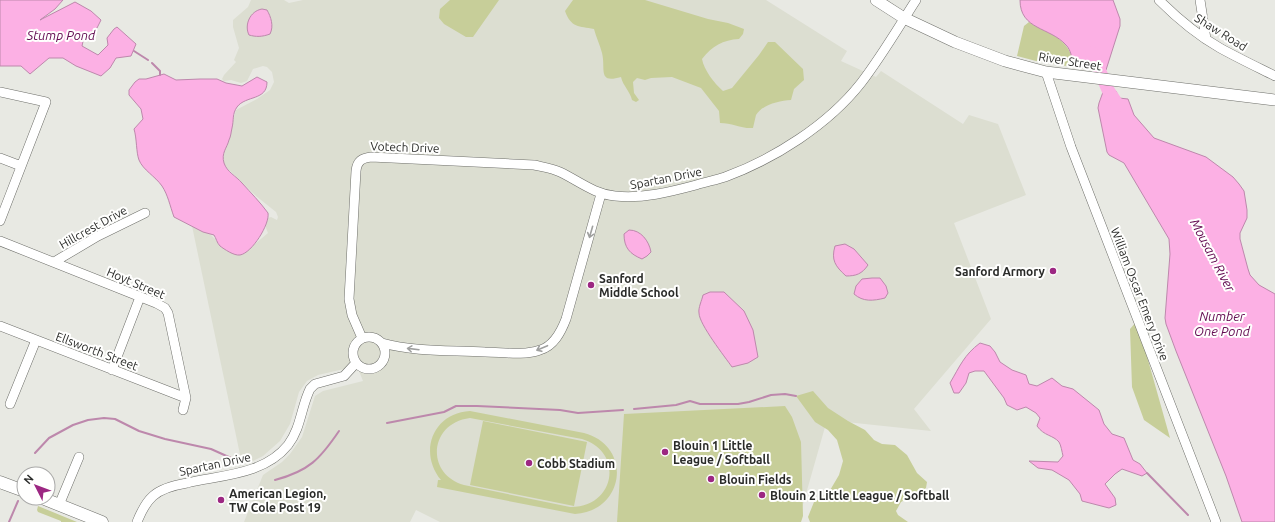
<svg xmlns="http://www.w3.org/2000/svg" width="1275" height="522" viewBox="0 0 1275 522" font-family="Ubuntu,sans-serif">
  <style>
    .built { fill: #dcded1 }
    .green { fill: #c7ce99; fill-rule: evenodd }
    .water { fill: #fcb0e4; stroke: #bd88ac }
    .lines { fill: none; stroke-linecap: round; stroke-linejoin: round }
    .stream { stroke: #bd88ac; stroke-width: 2 }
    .river { stroke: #fcb0e4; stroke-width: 13 }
    .minor-casing { stroke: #6e6f6a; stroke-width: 10 }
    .tertiary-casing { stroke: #6e6f6a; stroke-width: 12 }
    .secondary-casing { stroke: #6e6f6a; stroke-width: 13 }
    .minor { stroke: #fff; stroke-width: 9 }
    .tertiary { stroke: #fff; stroke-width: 11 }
    .secondary { stroke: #fff; stroke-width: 12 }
    .oneway { stroke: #9fa09f }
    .poi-dot { fill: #9c2782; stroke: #fffffe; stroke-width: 1.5 }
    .labels { text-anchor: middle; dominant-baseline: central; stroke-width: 4; stroke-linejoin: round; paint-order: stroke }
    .street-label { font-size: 12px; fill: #2a2b29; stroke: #fffffe }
    .poi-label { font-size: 12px; font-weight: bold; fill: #2a2b29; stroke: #fffffe; text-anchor: start }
    .water-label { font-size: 13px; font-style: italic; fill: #630b51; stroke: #fffffe }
  </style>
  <rect width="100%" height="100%" fill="#e8e9e3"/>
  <path class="built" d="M251,0H284L289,3L303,0H766L847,51L841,61L876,77L881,71L963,124L969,115L998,124L1026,195L954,223L991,319L914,409L931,431L827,420L798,522H440L416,510L410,522H244L263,475L282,462L290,454L302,437L315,396L323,391L363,381L357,366L318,375L307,381L299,392L290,424L280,441L263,456L253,461L242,464L192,226L210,234L221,245L250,248L268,233L266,228V220L268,218L271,217L277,220L278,217L276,212L256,196L223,164V156L236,110L257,99L270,90L274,82L272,72L267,67L263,66L253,69L247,81L241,83L231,80L224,81L222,79L224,75L236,62L234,60L239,48L233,27V20L248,7Z"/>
  <path class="green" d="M450,0H499L473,37H466L444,24L439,18L440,9Z
    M573,0H645L708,19L728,23L744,29L743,34L739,39C723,40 712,46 702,59C704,70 714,83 723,91L732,88L759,55L768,42H775L803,69L804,80L794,89L791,100C779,101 763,104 756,115C755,119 754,124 753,128C742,129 732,123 720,123L719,111L701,88L672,77L651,78L645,80L637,78L633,82L634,93L639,100L636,102L632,100C630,91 623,86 621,77C597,84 606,69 602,53C600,45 596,37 594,29C579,26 571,28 565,11Z
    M1029,22C1048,32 1074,41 1073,67L1036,61L1017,56L1024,26Z
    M1137,321L1170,438L1144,420L1132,387L1130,329Z
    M813,391L828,408L848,421L865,430L874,440L882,444L895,445L907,455L917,473L927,482L926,488L901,502L896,511L898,515L908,522H810L808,517L814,502L829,492L839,475L843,461L837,440L828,430L815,422L796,396Z
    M785,406L792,417L801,442L803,516L801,522H617L624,414Z
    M470,411L584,433C633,446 625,511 575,514L437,487L438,480H441C418,452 433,413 470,411ZM470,418L582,439C625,452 615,508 570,507L464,485C425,474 429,423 470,418Z
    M483,421L587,442L574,506L470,485Z
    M38,506L77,522H61V521L38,512L37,510Z"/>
  <path class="water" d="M0,0H63L55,9L40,20L75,2L91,11L101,20L97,28L84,37L82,46L98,55L108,45L107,38L114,29L117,27L136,44L131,56L116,58L110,68L101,76L76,66L63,58H49L30,74L21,66H0Z
    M1020,0H1113L1120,19V26L1106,70L1073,65C1072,58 1071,50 1066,45C1050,27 1020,30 1020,0Z
    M262,9L267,10C271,17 274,26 270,34C262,37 256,37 249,35C244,25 250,11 262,9Z
    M164,74L176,80L200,79H217L226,83L242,86L257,77L267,82C267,101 246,95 237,107C232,114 234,120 232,128C231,132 231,136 229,140C227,148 221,153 224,163C227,172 236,176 242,183C251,193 260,202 268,213C270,224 252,253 240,255C234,256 224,249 220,246C217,243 216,238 214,235L203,232L174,217C170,206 168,195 162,186C155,176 143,170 139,160C136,152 137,139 134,129L143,119L141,109L129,95V90L135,82L139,79H146Z
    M1108,90L1116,91L1119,98L1128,99L1134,115L1154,138L1206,157L1233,177L1239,184L1244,191L1247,210V218L1240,233V239L1248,269L1250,275L1259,285L1275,294V522H1242L1226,476L1176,351L1166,324L1165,318L1170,254L1169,239L1124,163L1109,155L1107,152L1098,108L1099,103L1103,92Z
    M629,230C641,230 649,241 651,252L647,256L642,259C630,254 624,248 624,234Z
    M845,244L854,249L868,265C862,274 856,276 846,276C835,266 831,260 835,246Z
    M872,278H880L886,286L888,293L885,298C873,301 863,302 854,294L856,286L862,279Z
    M710,292H724L744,311L753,330L758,357L748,363L732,367C725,357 699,324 699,313C698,308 702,300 703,295Z
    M980,343L990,346L995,352L1000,362L1012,370L1026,375L1029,384L1037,386L1052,378L1062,386L1073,389L1099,410L1104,424L1112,434L1124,438L1133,460L1140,464L1147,473L1142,476L1122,469L1115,474L1105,484L1115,498L1116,505L1109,508L1082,501L1080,494L1069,480L1052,470L1038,468L1029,461L1058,462L1063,456C1062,452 1061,445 1059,442C1053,435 1044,436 1037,426L1040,418L1036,413L1026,407L1017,410L1007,405L1004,398L984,371H975L969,373L966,383L959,393H954L950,383C960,366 964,355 980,343Z"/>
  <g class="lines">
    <path class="stream" d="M134,51L148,60
      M152,63L160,71V75
      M634,409L676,405L690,401L700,404H738L749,402L771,395L785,394L796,396
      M387,423L444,412L456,406H477L560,410L578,413L623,410
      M35,453L49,438L73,425L88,420L104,418L115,419L139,431L165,439L211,449L231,458
      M1147,473L1188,515
      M275,480C309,471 320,459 339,431
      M9,522L18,501"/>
    <path class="river" d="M1092,53L1108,90L1118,105"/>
    <defs>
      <path id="minor" d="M1159,0C1177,18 1197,35 1220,48C1238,58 1257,67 1275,76
        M1200,0L1206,39
        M1046,72L1071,147L1216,522
        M0,92L46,102L0,221
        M0,158L21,166
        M0,241L156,303L165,308L168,313L186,398L183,410
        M54,262L98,236L145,213
        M0,326L186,398
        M353 353a16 16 0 1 1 32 0a16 16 0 1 1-32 0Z
        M362,338L352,315L349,299L356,171C357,161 362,158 371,157L534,165C543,167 552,168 560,172C579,181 594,194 615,196C642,199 670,192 696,185C705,182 716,180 725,177C774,159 828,125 861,83C881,57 898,28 916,0
        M382,343C415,352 450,350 485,352C502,352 523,356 540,350C554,346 561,332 566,319L601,194
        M112,370L140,297
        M10,404L36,340
        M59,505L79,457
        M137,522C141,512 145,503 153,496C162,488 175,485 187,483C221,475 264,475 288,445C301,428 301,407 310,389L315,384L344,376L356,363"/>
      <path id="tertiary" d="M876,0L904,18L955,42L1005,61L1046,72L1275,100"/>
      <path id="secondary" d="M0,482L24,491
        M42,498L102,522"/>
    </defs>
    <use href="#minor" class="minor-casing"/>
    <use href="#tertiary" class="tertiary-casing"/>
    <use href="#secondary" class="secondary-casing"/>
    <use href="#minor" class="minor"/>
    <use href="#tertiary" class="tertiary"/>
    <use href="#secondary" class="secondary"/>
  </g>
  <defs><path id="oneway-shaft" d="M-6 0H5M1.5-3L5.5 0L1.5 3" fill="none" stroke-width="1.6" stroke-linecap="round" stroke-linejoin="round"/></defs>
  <g class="oneway">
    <use href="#oneway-shaft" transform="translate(591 232) rotate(106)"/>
    <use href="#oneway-shaft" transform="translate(542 348) rotate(157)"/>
    <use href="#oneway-shaft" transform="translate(413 349) rotate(-173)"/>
  </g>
  <g class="poi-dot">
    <circle cx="1053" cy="271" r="4"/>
    <circle cx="591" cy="285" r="4"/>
    <circle cx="665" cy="452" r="4"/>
    <circle cx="529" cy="463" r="4"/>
    <circle cx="711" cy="479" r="4"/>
    <circle cx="762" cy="495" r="4"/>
    <circle cx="221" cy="500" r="4"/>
  </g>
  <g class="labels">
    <g class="street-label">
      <text transform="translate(1221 32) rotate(32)">Shaw Road</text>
      <text transform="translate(1070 61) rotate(9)">River Street</text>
      <text transform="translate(405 147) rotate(2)">Votech Drive</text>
      <text transform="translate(666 178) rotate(-11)">Spartan Drive</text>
      <text transform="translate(93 227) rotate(-29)">Hillcrest Drive</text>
      <text transform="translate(136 283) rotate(23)">Hoyt Street</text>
      <text transform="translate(1140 294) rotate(69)">William Oscar Emery Drive</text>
      <text transform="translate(97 351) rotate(21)">Ellsworth Street</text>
      <text transform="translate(215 464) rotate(-12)">Spartan Drive</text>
    </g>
    <g class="poi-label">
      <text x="1045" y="271" text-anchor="end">Sanford Armory</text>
      <text x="599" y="278">Sanford<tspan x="599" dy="14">Middle School</tspan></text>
      <text x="673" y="445">Blouin 1 Little<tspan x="673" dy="14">League / Softball</tspan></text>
      <text x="537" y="463">Cobb Stadium</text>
      <text x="719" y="479">Blouin Fields</text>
      <text x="229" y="493">American Legion,<tspan x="229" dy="14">TW Cole Post 19</tspan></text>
      <text x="770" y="495">Blouin 2 Little League / Softball</text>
    </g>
    <g class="water-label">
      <text x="61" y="35">Stump Pond</text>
      <text transform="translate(1213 255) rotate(62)">Mousam River</text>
      <text x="1222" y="316">Number<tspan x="1222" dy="15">One Pond</tspan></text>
    </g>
  </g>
  <g transform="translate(36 486) rotate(312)"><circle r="19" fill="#fffffe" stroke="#aaaaa9"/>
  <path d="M0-3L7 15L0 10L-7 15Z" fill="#9c2782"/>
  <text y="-6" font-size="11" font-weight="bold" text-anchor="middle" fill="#2a2b29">N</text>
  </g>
</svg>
